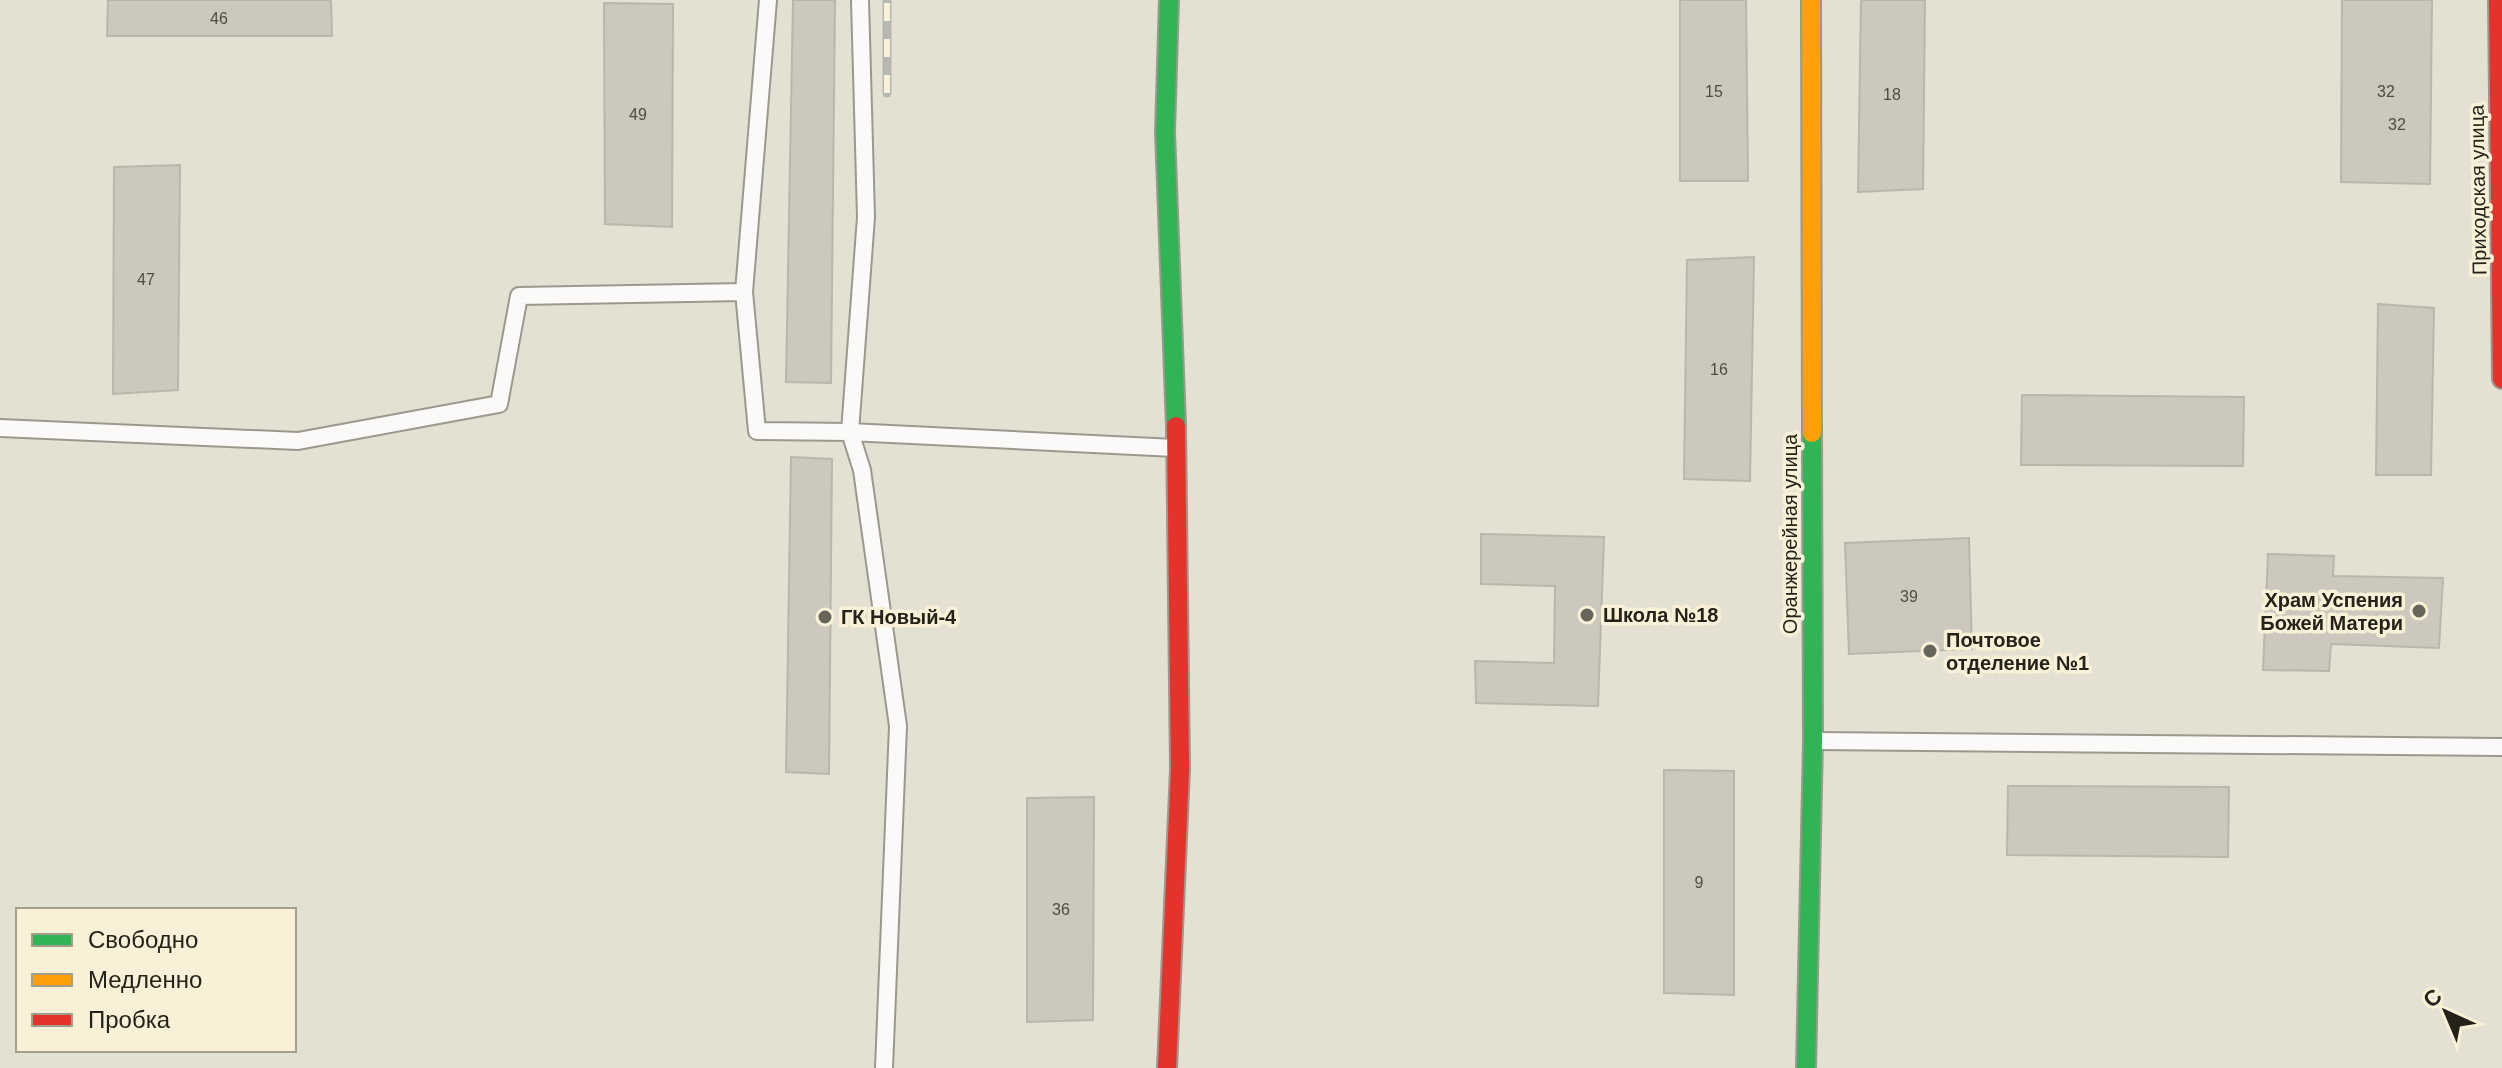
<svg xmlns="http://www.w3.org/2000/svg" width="2502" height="1068" viewBox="0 0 2502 1068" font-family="Arial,sans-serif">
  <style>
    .building { fill: #ccc8bd; stroke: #b9b6ab; stroke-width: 2 }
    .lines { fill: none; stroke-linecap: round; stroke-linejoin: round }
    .lane-casing { stroke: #9b988e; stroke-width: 20 }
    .fast-casing { stroke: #9b988e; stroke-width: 22 }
    .slow-casing { stroke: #9b988e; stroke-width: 22 }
    .jam-casing { stroke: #9b988e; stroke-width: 22 }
    .lane { stroke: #fbfaf8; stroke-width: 16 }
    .fast { stroke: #30b455; stroke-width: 18 }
    .slow { stroke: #ff9f0a; stroke-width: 18 }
    .jam { stroke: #e5322d; stroke-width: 18 }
    .rail-casing { stroke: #b6b6b2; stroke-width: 9 }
    .rail { stroke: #f8f1d8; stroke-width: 6; stroke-dasharray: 18; stroke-linecap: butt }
    .poi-dot { fill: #67645a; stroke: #f8f1d8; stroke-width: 3 }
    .labels { text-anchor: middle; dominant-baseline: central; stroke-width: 7; stroke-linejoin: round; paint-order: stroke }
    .number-label { font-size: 16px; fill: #4f4c43 }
    .street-label { font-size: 20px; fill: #242219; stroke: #f8f1d8 }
    .poi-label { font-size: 20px; font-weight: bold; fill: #242219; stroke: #f8f1d8; text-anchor: start }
  </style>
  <rect width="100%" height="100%" fill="#e4e0d2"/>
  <path class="building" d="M108,0H331L332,36H107Z
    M793,0H835L831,383L786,382Z
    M1680,0H1746L1748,181H1680Z
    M1861,0H1925L1923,189L1858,192Z
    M2342,0H2432L2430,184L2341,182Z
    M604,3L673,4L672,227L605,224Z
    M180,165L178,390L113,394L114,167Z
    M1754,257L1750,481L1684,479L1687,260Z
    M2378,304L2434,308L2431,475H2376Z
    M2022,395L2244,397L2243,466L2021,465Z
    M791,457L832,459L829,774L786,772Z
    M1481,534L1604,537L1598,706L1476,703L1475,661L1554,663L1555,586L1481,584Z
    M1969,538L1972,649L1849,654L1845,543Z
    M2268,554L2334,556L2333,576L2443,578L2439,648L2331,644L2329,671L2263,670Z
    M1664,770L1734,771V995L1664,993Z
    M2008,786L2229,787L2228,857L2007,855Z
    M1094,797L1093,1020L1027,1022V798Z"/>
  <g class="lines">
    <defs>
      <path id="lane" d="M768,0L744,292L757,431L850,432L862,470L898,726L884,1068
        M860,0L866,217L850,432L1175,448
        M0,428L298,441L499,404L519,296L744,292
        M1815,741L2502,747"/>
      <path id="fast" d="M1169,0L1165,132L1176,426
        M1806,1068L1813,741L1812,433"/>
      <path id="slow" d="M1811,0L1812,433"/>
      <path id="jam" d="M2498,0L2502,379
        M1167,1068L1180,769L1176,426"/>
    </defs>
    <use href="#lane" class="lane-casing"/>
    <use href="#fast" class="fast-casing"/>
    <use href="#slow" class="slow-casing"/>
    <use href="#jam" class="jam-casing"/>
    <use href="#lane" class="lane"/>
    <use href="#fast" class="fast"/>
    <use href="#slow" class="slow"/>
    <use href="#jam" class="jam"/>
    <defs>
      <path id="rail" d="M887,93V0"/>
    </defs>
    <use href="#rail" class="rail-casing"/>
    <use href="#rail" class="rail"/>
  </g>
  <g class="poi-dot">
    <circle cx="2419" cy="611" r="8"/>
    <circle cx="1587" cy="615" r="8"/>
    <circle cx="825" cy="617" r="8"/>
    <circle cx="1930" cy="651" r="8"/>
  </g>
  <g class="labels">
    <g class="number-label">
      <text x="219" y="18">46</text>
      <text x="1714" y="91">15</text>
      <text x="2386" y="91">32</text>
      <text x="1892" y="94">18</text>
      <text x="638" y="114">49</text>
      <text x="2397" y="124">32</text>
      <text x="146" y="279">47</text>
      <text x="1719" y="369">16</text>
      <text x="1909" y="596">39</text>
      <text x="1699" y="882">9</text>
      <text x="1061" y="909">36</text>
    </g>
    <g class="street-label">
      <text transform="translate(2478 190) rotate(-91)">Приходская улица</text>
      <text transform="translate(1790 534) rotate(-90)">Оранжерейная улица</text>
    </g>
    <g class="poi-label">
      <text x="2403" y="600" text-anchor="end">Храм Успения<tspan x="2403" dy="23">Божей Матери</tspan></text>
      <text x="1603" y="615">Школа №18</text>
      <text x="841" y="617">ГК Новый-4</text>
      <text x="1946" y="640">Почтовое<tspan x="1946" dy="23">отделение №1</tspan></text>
    </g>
  </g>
  <rect x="16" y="908" width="280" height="144" fill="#f8f1d8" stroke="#a39e8c" stroke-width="2"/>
  <rect x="32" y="934" width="40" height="12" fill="#30b455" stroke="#a39e8c" stroke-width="2"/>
  <text x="88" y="948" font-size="24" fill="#242219">Свободно</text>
  <rect x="32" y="974" width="40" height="12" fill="#ff9f0a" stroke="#a39e8c" stroke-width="2"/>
  <text x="88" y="988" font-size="24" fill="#242219">Медленно</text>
  <rect x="32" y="1014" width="40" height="12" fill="#e5322d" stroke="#a39e8c" stroke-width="2"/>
  <text x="88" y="1028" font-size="24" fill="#242219">Пробка</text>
  <g transform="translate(2446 1012) rotate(316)" stroke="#f8f1d8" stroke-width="6" paint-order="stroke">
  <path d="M0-6L14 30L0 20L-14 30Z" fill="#242219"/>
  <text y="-12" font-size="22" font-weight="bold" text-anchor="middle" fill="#242219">С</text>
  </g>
</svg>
